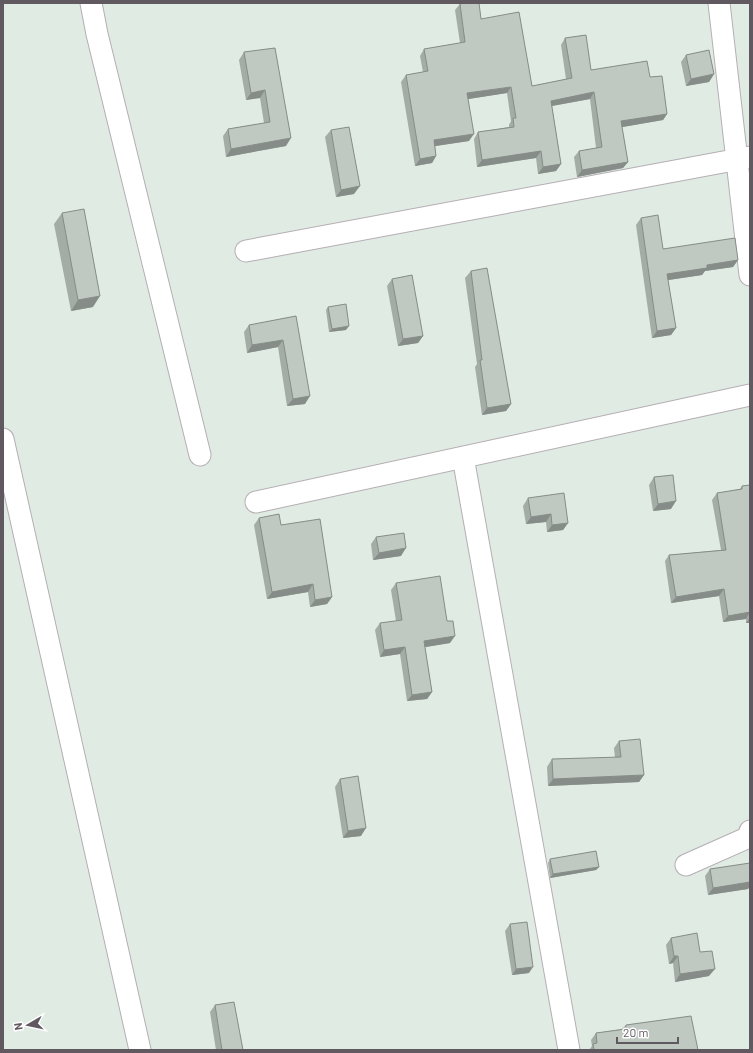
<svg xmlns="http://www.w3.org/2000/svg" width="753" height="1053" viewBox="0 0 753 1053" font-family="Barlow,sans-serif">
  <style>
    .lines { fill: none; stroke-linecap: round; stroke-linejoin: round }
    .minor-casing { stroke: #b5aeb4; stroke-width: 23 }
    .minor { stroke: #fff; stroke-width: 21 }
    .wall { fill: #a4aca6 }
    .shaded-wall { fill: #868c87 }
    .building { fill: #bfc8c1; stroke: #868c87 }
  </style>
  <rect width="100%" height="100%" fill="#e0ebe4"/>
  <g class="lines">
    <defs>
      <path id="minor" d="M91,3L97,34L200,455
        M719,3L750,275
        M246,251L750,157
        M3,439L140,1050
        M463,457L569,1050
        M256,502L750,395
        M686,865L749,837L750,831"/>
    </defs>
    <use href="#minor" class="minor-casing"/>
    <use href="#minor" class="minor"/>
  </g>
  <path class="wall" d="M460,4L481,19L532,86L566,79L561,45L565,38L591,70L650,77L667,114L663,120L622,127L628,162L623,168L577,177L574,157L579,151L596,148L590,99L552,106L561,164L556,171L538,174L536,158L477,167L474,139L478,132L509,127V125L511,121L507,93L468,99L469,141L435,146L436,156L432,163L415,166L401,82L406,75L423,72L420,56L424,49L460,43L455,10Z
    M275,48L286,146L226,157L223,136L228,129L264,123L260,98L246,100L239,60L244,52Z
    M686,55L714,74L709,82L686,86L681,62Z
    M331,130L354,194L336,197L325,137Z
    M62,213L93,307L71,311L54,224Z
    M641,218L663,249L738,260L733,267L705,271L702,275L668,280L676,328L671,335L652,338L636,225Z
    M471,271L511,404L506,411L482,415L475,367L477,364L465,278Z
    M392,279L423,336L418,343L398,346L387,286Z
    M328,307L346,330L329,332L326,310Z
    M296,316L305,404L287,406L278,347L247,353L244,332L249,325Z
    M654,477L671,509L653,511L649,485Z
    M750,485V623H746V619L723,622L719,596L671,603L665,561L669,555L721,550L712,500L717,493L740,489L742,486Z
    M528,498L568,523L563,530L547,532L546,522L526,524L523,506Z
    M259,518L281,525L332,597L327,604L310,607L308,592L267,599L254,525Z
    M376,537L401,556L373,560L371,544Z
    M396,583L450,643L425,647L432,692L427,699L407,701L400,654L380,657L375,630L380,623L396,621L391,590Z
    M619,741L644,775L639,782L548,786L547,767L552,759L615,758L614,748Z
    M340,779L361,836L343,838L335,787Z
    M550,859L599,867L596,870L550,878L548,863Z
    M750,864V886L748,889L708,895L705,876L710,869Z
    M510,924L529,973L512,975L505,931Z
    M671,938L700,952L709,976L675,982L673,963L669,964L666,945Z
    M215,1005L243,1050H216L210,1012Z
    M626,1025L698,1050H589L592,1046L591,1040L596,1033L622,1029Z"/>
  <path class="shaded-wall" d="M714,74L709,82L686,86L691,79Z
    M511,87L507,93L462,100L467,93Z
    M265,90L260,98L246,100L251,93Z
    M594,92L590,99L546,107L551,101Z
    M667,114L663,120L617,128L621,121Z
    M474,134L469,141L429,147L434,140Z
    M291,138L286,146L226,157L231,149Z
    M541,151L536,158L477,167L482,160Z
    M436,156L432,163L415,166L420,159Z
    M628,162L623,168L577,177L582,170Z
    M561,164L556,171L538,174L543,167Z
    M360,186L354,194L336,197L341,190Z
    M738,260L733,267L705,271L702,275L662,281L667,274L707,265Z
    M100,296L93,307L71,311L78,300Z
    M349,326L346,330L329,332L332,329Z
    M676,328L671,335L652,338L657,331Z
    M423,336L418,343L398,346L403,339Z
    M283,340L278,347L247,353L252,345Z
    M310,396L305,404L287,406L293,399Z
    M511,404L506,411L482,415L487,408Z
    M676,501L671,509L653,511L658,504Z
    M551,514L546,522L526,524L531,517Z
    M568,523L563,530L547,532L552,525Z
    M406,548L401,556L373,560L379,553Z
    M313,584L308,592L267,599L272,592Z
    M724,589L719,596L671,603L676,597Z
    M332,597L327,604L310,607L315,600Z
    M750,612L746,619L723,622L728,616Z
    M750,618V623H746Z
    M455,636L450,643L420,648L424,641Z
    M405,647L400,654L380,657L384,650Z
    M432,692L427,699L407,701L412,695Z
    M644,775L639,782L548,786L553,779Z
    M366,828L361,836L343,838L348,831Z
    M599,867L596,870L550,878L553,874Z
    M750,882V886L748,889L708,895L713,888Z
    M674,956H678L673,963L669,964Z
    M533,967L529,973L512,975L516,969Z
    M715,969L709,976L675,982L680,974Z"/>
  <path class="building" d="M464,3H479L481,19L519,12L532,86L572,78L565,38L586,35L591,70L647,61L650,77L662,76L667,114L621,121L628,162L582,170L579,151L602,147L594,92L551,101L561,164L543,167L541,151L482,160L478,132L514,127L513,118H516L511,87L467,93L474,134L434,140L436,156L420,159L406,75L428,71L424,49L465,42L460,4Z
    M275,48L291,138L231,149L228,129L270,122L265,90L251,93L244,52Z
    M709,50L714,74L691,79L686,55Z
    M349,127L360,186L341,190L331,130Z
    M84,209L100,296L78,300L62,213Z
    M658,215L663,249L735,238L738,260L707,265V268L667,274L676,328L657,331L641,218Z
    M487,268L511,404L487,408L480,360H482L471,271Z
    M412,275L423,336L403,339L392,279Z
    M346,304L349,326L332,329L328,307Z
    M296,316L310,396L293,399L283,340L252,345L249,325Z
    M673,475L676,501L658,504L654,477Z
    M750,485V612L728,616L724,589L676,597L669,555L726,550L717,493L742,489V486Z
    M564,493L568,523L552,525L551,514L531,517L528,498Z
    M279,514L281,525L320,519L332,597L315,600L313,584L272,592L259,518Z
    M404,533L406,548L379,553L376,537Z
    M440,576L447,621H453L455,636L424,641L432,692L412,695L405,647L384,650L380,623L402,620L396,583Z
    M640,739L644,775L553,779L552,759L621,757L619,741Z
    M358,776L366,828L348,831L340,779Z
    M596,851L599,867L553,874L550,859Z
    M750,863V882L713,888L710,869Z
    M527,922L533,967L516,969L510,924Z
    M697,933L700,952L712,951L715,969L680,974L678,956H674L671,938Z
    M234,1002L243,1050H222L215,1005Z
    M691,1016L698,1050H594L593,1044L597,1043L596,1033L626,1029V1025Z"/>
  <rect width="753" height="1053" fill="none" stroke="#60595f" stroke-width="8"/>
  <g transform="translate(28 1025) rotate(261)" stroke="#ffffff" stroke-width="3" paint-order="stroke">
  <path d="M0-3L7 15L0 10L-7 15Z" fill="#60595f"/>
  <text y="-6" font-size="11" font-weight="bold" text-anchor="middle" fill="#60595f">N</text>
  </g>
  <path d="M617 1037v6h61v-6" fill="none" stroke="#60595f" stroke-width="2"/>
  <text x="623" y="1037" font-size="12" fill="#60595f" stroke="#ffffff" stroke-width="3" paint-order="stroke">20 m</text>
</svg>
